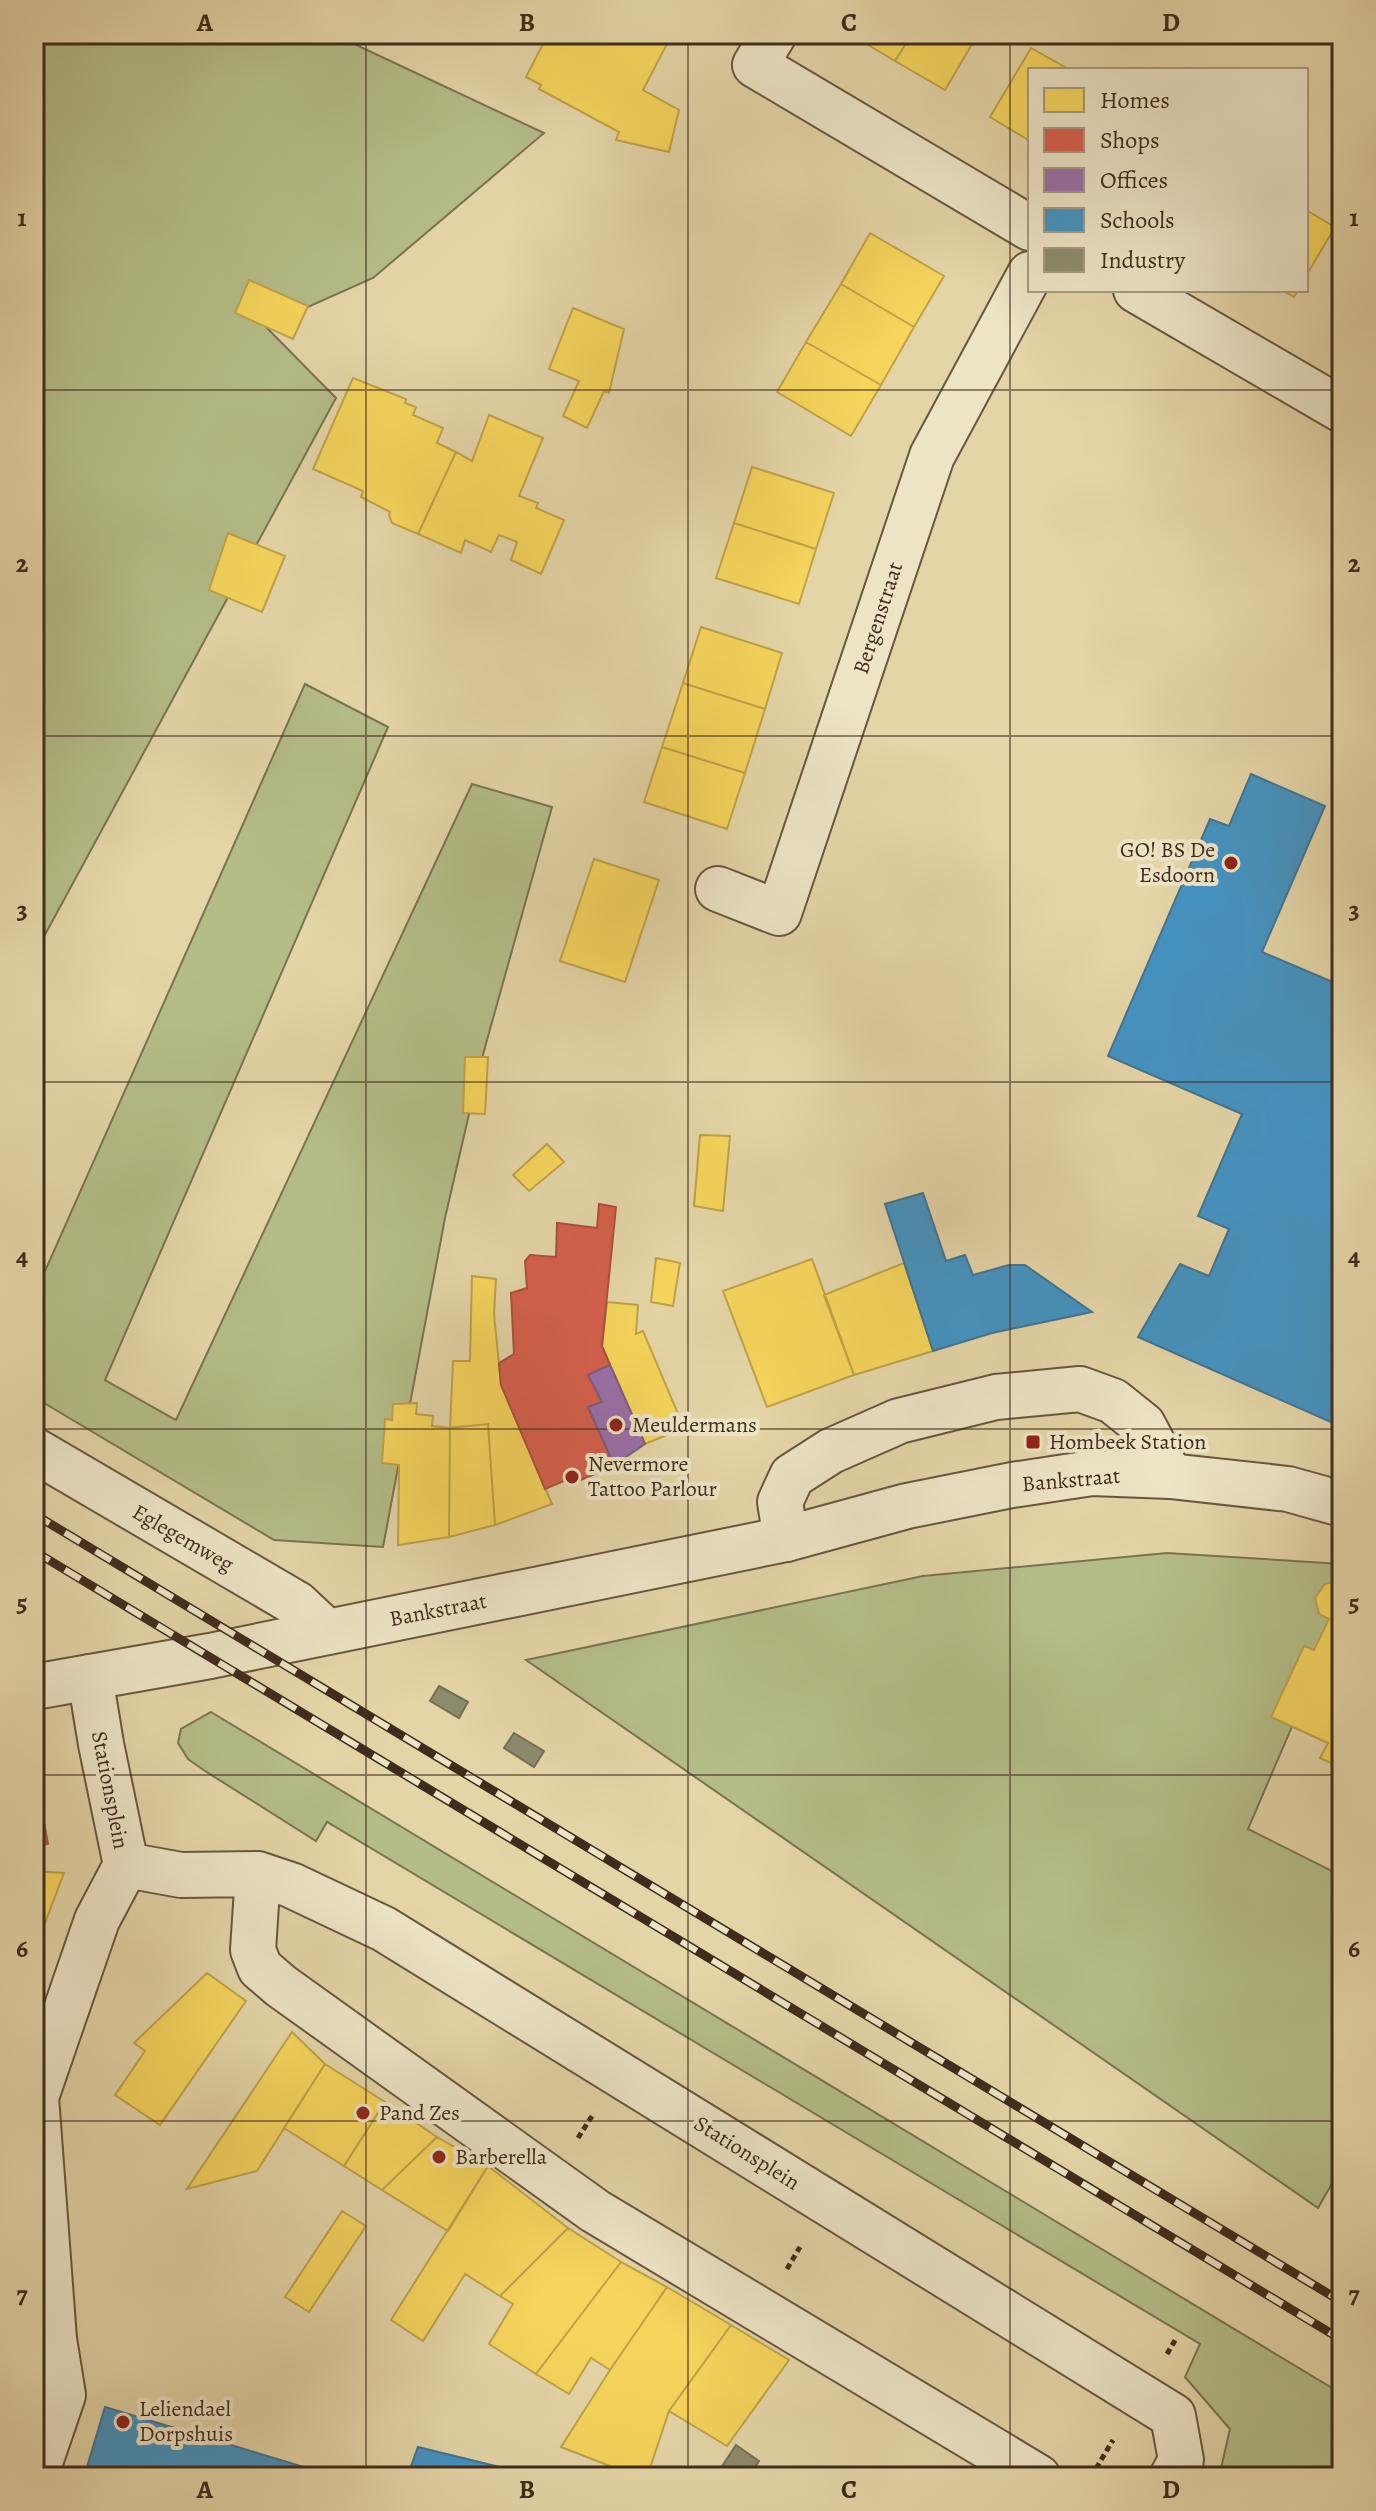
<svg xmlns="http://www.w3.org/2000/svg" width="1376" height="2511" viewBox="0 0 1376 2511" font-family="Alegreya,serif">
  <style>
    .green { fill: #b4bd88; stroke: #7a7452; stroke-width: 2 }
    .homes { fill: #f6d55c; stroke: #bfa249; stroke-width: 2 }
    .shops { fill: #d6604d; stroke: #a9503f; stroke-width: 2 }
    .offices { fill: #9970ab; stroke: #7e5c80; stroke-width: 2 }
    .schools { fill: #4393c3; stroke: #427491; stroke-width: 2 }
    .industry { fill: #8c8c6e; stroke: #756f56; stroke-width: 2 }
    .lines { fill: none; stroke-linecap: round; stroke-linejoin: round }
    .minor-casing { stroke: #695640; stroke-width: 48 }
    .tertiary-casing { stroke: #695640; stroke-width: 48 }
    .path { stroke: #402c1d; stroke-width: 5; stroke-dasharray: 6 4; stroke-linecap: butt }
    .minor { stroke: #ede4c6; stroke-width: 44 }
    .tertiary { stroke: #ede4c6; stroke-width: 44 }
    .rail-casing { stroke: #402c1d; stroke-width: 9 }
    .rail { stroke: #ede4c6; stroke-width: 6; stroke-dasharray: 18; stroke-linecap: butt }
    .grid { fill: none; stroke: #402c1d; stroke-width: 2; stroke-opacity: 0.55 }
    .poi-dot { fill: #8f2418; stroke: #ede4c6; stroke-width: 3 }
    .labels { text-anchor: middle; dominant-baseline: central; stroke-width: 8; stroke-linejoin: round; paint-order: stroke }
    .street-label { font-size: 22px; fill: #402c1d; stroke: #ede4c6 }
    .poi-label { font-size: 22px; fill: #402c1d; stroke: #ede4c6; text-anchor: start }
    .neatline { fill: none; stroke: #402c1d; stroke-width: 3 }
    .grid-label { font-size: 26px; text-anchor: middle; font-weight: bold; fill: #402c1d }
  </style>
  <rect width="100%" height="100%" fill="#e4d5a7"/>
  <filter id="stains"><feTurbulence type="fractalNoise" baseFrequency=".0025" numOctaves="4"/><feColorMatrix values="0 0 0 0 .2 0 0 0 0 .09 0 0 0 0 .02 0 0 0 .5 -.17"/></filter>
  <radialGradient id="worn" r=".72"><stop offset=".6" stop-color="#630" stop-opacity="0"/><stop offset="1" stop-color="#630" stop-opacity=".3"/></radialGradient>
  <path class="green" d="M50,34H333L544,133L373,278L265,326L336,398L34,955V50Z
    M305,684L388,727L105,1380L176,1420L472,784L552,807L482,1058L445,1218L383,1547L274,1540L34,1397V1296Z
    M1167,1553L1342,1564V1610L1248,1829L1342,1876V2166L1318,2208L526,1660L923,1576Z
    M211,1712L1342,2394V2477H1219L1230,2429L1185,2377L1200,2344L327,1822L316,1841L205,1771L188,1759L178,1743L181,1729Z"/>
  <path class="homes" d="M548,34H653L668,42L643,90L679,110L669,152L616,140L619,132L539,89L541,85L526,77Z
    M850,34H912L895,61Z
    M912,34H978L945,90L895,61Z
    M1031,48L1070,70H1030V141L990,117Z
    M1306,210L1335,227L1306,276Z
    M870,233L944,276L914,327L841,284Z
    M249,280L308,306L293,339L235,313Z
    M841,284L914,327L881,385L806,342Z
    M1281,290H1298L1294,297Z
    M573,308L624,329L609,393L604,391L587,428L563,416L579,381L549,369Z
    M806,342L881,385L851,436L777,392Z
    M353,378L406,399L405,403L416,407L413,415L443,428L437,443L456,452L418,534L392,523L389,515L390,512L361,497L363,491L313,469Z
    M489,415L543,438L519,496L538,503L536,508L564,520L541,574L511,560L517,542L499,535L491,552L465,540L461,553L418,534L456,452L472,461Z
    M752,467L834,493L816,549L734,523Z
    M734,523L816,549L799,604L716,578Z
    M228,533L285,556L262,612L209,590Z
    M701,627L782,653L765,709L683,683Z
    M683,683L765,709L745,773L662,747Z
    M662,747L745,773L727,829L644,802Z
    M594,859L659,880L625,982L560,961Z
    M465,1057H488L485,1114L463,1113Z
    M700,1135L730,1136L723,1211L694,1206Z
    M547,1144L564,1162L529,1191L513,1175Z
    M656,1258L680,1263L673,1306L651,1302Z
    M812,1259L854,1375L767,1407L723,1291Z
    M904,1263L933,1351L854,1375L824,1295Z
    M472,1276L496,1279L494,1314L501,1385L552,1504L495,1525L488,1424L450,1428L453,1361H470Z
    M607,1302L638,1305L636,1334L643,1331L684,1428L645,1444L602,1346Z
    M417,1403L416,1414L433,1416L432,1426L450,1428L449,1537L398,1545L399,1465L382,1463L385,1419L392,1420L393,1404Z
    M488,1424L495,1525L449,1537L450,1428Z
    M1335,1581L1342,1584V1768L1320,1758L1328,1743L1271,1717L1304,1646L1314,1650L1329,1619L1319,1614L1315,1598L1325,1584Z
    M34,1871L64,1873L34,1952Z
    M207,1973L246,2001L160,2125L115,2095L145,2051L134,2043Z
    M292,2032L325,2064L257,2171L187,2189Z
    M325,2064L385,2102L344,2166L284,2128Z
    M385,2102L437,2137L382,2190L344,2166Z
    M437,2137L488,2166L448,2231L382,2190Z
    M488,2166L568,2228L500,2296L465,2274L423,2341L391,2320Z
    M342,2211L366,2226L309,2312L285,2297Z
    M568,2228L621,2262L536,2374L489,2344L513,2304L500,2296Z
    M621,2262L667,2287L610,2370L591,2358L569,2394L536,2374Z
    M667,2287L731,2325L669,2411L647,2477H638L561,2447L610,2370Z
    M731,2325L789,2360L727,2446L669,2411Z"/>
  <path class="shops" d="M599,1204L616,1207L602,1346L610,1365L588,1375L602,1402L588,1407L614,1465L606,1462L599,1466L595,1474L574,1483L566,1480L545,1489L501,1385L499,1363L514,1354L511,1293L527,1288L525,1261L530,1255L556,1257L557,1223L597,1228Z
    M34,1770L48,1844L34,1846Z"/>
  <path class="offices" d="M610,1365L645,1444L614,1465L588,1407L602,1402L588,1375Z"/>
  <path class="schools" d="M1251,774L1325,806L1262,952L1342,986V1427L1138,1337L1180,1264L1209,1276L1229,1229L1198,1216L1242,1114L1108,1056L1210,819L1229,826Z
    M923,1193L946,1261L965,1255L973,1275L1009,1265H1025L1092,1312L992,1333L933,1351L885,1204Z
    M105,2407L337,2477H84Z
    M418,2447L541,2477H407Z"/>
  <path class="industry" d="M439,1686L468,1702L459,1718L430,1701Z
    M514,1733L544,1751L534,1767L504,1748Z
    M736,2445L759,2461L749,2477H715Z"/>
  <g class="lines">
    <defs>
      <path id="minor" d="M774,34L755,65L1030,228
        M1136,290L1342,410
        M718,889L779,913L932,456L1030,274
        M34,1450L297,1604L327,1632
        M786,1539L780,1502L792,1476L831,1451L899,1421L996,1397L1080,1389L1113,1401L1143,1425L1170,1476
        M90,1677L101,1744L126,1865
        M126,1865L181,1875L258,1874L291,1885L384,1929L1173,2416L1181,2460L1172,2477
        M258,1874L253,1950L260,1968L281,1986L595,2211L1038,2477
        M35,2477L63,2395L54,2339L36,2097L97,1920L126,1865"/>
      <path id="tertiary" d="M34,1687L210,1656L786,1539L907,1506L1012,1485L1092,1473L1170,1476L1288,1489L1342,1504"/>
    </defs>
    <use href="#minor" class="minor-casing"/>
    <use href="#tertiary" class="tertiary-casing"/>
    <path class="path" d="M578,2138L592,2116
      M787,2269L800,2247
      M1167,2354L1177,2337
      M1091,2477L1113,2440"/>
    <use href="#minor" class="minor"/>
    <use href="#tertiary" class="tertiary"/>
    <defs>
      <path id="rail" d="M34,1514L1342,2302
        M34,1551L1342,2340"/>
    </defs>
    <use href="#rail" class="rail-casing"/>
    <use href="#rail" class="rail"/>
  </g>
  <path class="grid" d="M366,34V2477M688,34V2477M1010,34V2477M34,390H1342M34,736H1342M34,1082H1342M34,1429H1342M34,1775H1342M34,2121H1342"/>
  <g class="poi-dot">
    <circle cx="1231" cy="863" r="8"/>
    <circle cx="616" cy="1425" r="8"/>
    <rect x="1025" y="1434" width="16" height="16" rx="4"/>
    <circle cx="572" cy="1477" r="8"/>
    <circle cx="363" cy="2113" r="8"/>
    <circle cx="439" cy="2157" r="8"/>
    <circle cx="123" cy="2422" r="8"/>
  </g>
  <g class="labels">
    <g class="street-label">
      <text transform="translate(878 618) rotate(-72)">Bergenstraat</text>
      <text transform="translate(1071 1480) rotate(-5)">Bankstraat</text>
      <text transform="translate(183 1538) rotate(30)">Eglegemweg</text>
      <text transform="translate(438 1610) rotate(-11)">Bankstraat</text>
      <text transform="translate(110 1790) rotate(79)">Stationsplein</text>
      <text transform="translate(747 2153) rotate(32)">Stationsplein</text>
    </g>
    <g class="poi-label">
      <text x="1215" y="850" text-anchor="end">GO! BS De<tspan x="1215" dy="25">Esdoorn</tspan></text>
      <text x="632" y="1425">Meuldermans</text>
      <text x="1049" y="1442">Hombeek Station</text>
      <text x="588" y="1464">Nevermore<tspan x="588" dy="25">Tattoo Parlour</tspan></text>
      <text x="379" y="2113">Pand Zes</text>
      <text x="455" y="2157">Barberella</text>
      <text x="139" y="2409">Leliendael<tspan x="139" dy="25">Dorpshuis</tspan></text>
    </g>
  </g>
  <rect width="1376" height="2511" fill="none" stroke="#e4d5a7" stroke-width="88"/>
  <rect x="1028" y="68" width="280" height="224" fill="#ede4c6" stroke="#a89a82" stroke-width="2"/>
  <rect x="1044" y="88" width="40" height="24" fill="#f6d55c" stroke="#a89a82" stroke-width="2"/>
  <text x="1100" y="108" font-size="24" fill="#402c1d">Homes</text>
  <rect x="1044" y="128" width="40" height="24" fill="#d6604d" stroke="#a89a82" stroke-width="2"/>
  <text x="1100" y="148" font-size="24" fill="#402c1d">Shops</text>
  <rect x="1044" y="168" width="40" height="24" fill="#9970ab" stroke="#a89a82" stroke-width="2"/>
  <text x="1100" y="188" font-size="24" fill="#402c1d">Offices</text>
  <rect x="1044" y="208" width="40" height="24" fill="#4393c3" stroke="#a89a82" stroke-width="2"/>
  <text x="1100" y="228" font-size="24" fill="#402c1d">Schools</text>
  <rect x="1044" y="248" width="40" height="24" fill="#8c8c6e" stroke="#a89a82" stroke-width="2"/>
  <text x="1100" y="268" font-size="24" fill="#402c1d">Industry</text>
  <rect x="44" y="44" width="1288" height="2423" class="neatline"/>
  <g class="grid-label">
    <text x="205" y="31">A</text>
    <text x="527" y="31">B</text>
    <text x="849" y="31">C</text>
    <text x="1171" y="31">D</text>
    <text x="22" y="226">1</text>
    <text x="1354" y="226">1</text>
    <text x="22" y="572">2</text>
    <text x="1354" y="572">2</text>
    <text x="22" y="918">3</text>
    <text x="1354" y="918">3</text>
    <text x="22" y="1265">4</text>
    <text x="1354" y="1265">4</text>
    <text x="22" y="1611">5</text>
    <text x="1354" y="1611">5</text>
    <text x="22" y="1957">6</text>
    <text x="1354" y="1957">6</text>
    <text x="22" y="2303">7</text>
    <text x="1354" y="2303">7</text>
    <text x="205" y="2498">A</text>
    <text x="527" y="2498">B</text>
    <text x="849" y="2498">C</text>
    <text x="1171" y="2498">D</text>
  </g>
  <rect width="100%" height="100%" filter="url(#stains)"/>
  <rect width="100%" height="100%" fill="url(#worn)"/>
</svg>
